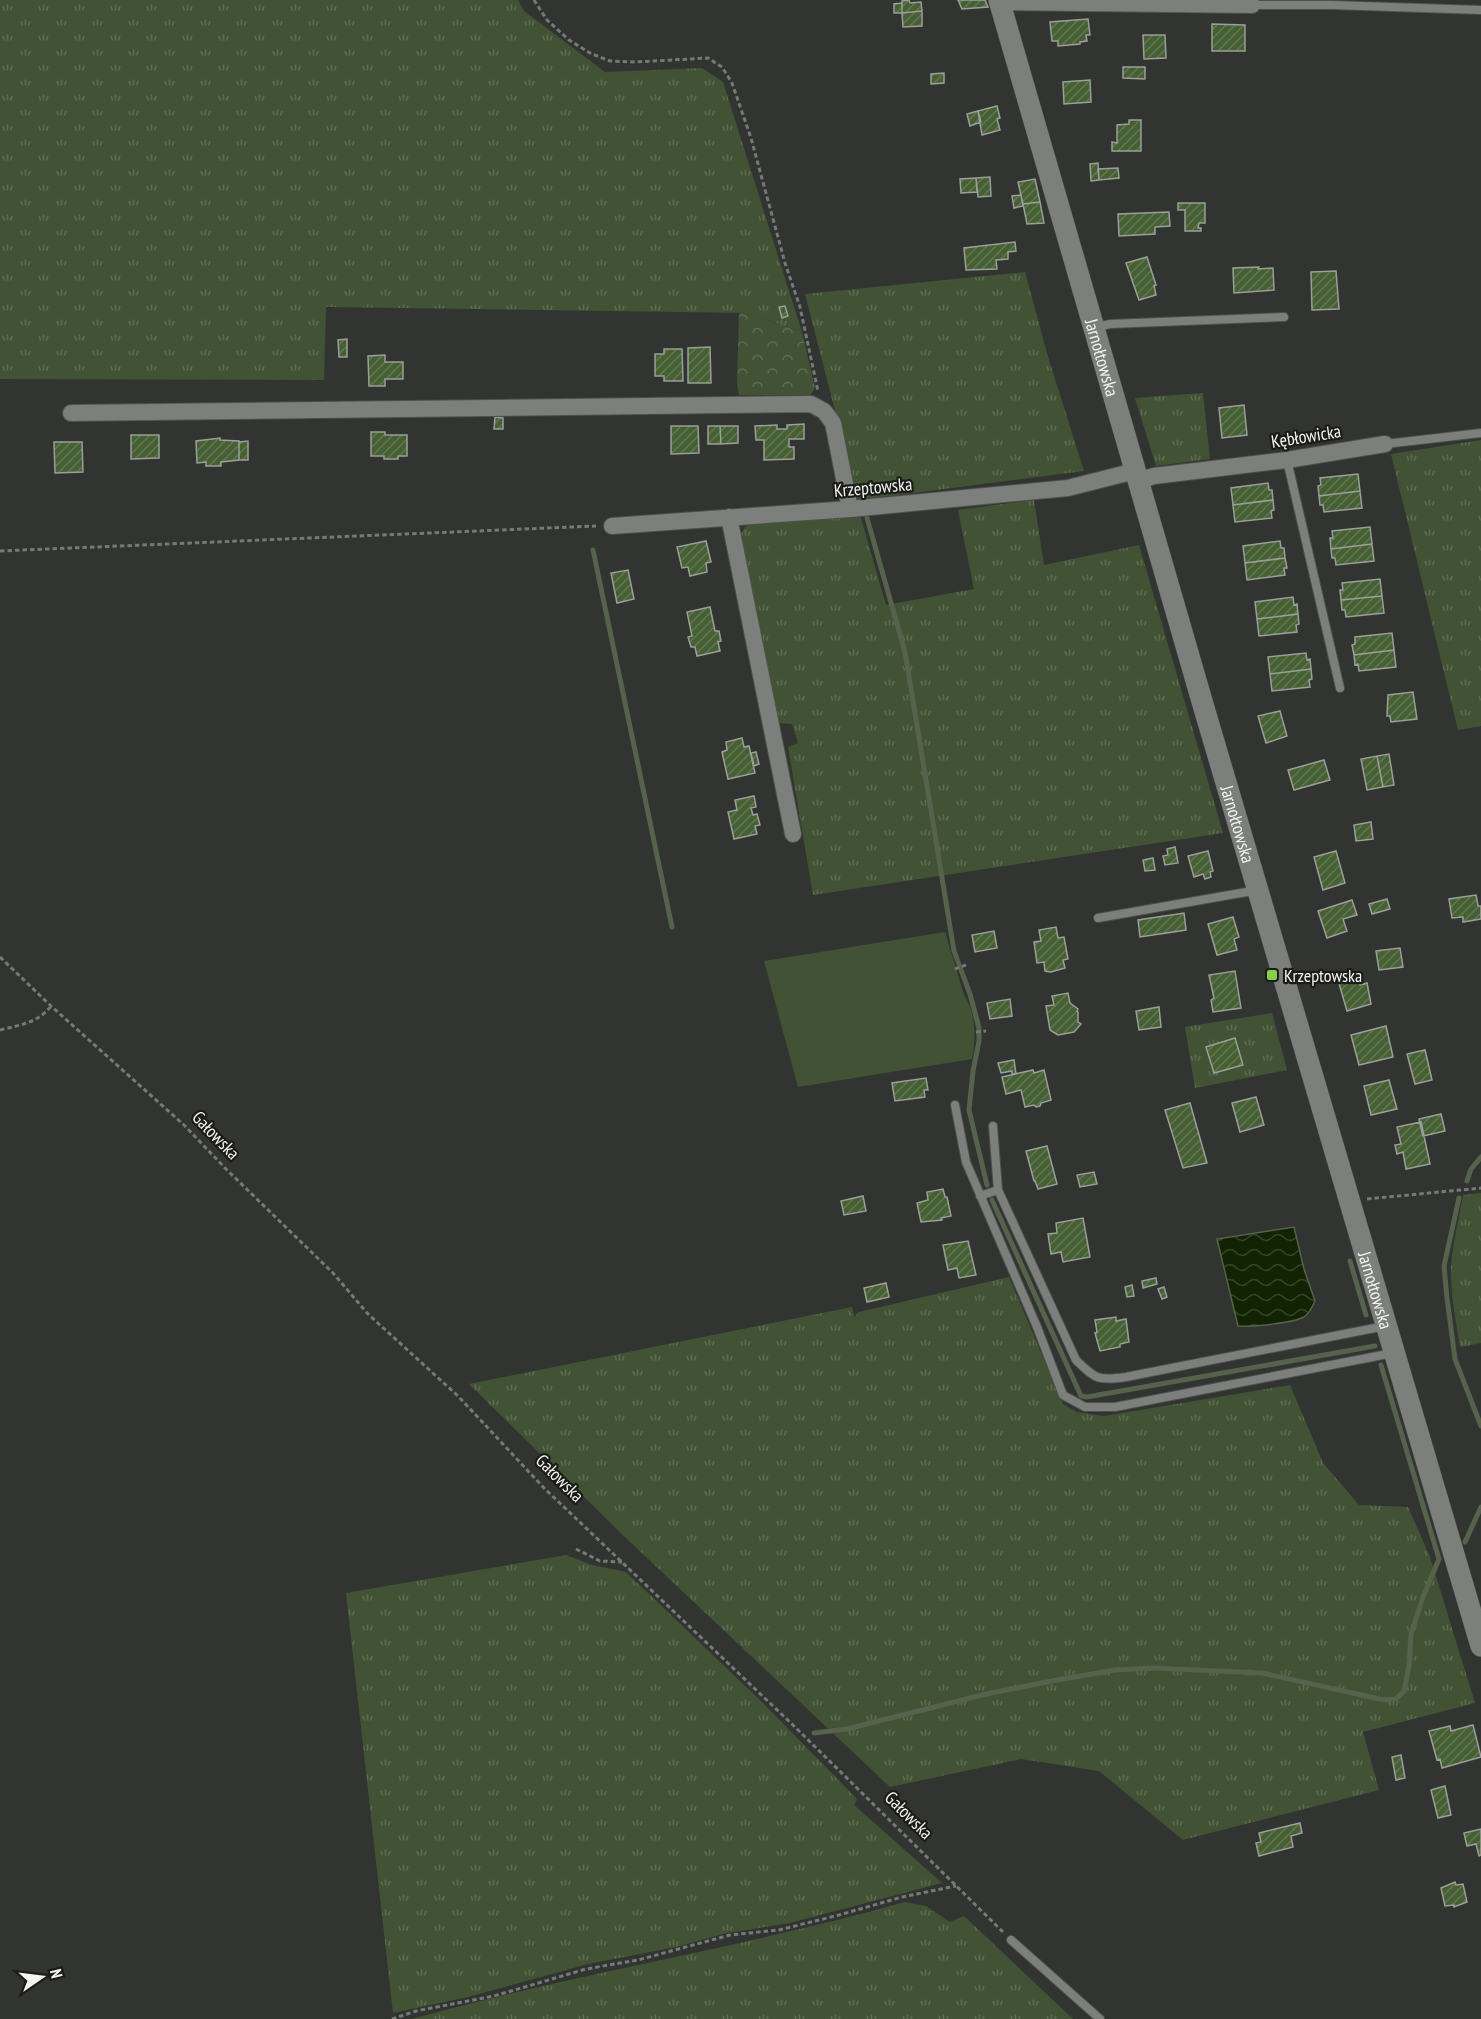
<svg xmlns="http://www.w3.org/2000/svg" width="1481" height="2019" viewBox="0 0 1481 2019" font-family="'PT Sans Narrow',sans-serif">
  <style>
    .grass { fill: url(#grass-tufts) }
    .forest { fill: url(#forest-crowns) }
    .garden { fill: #415334 }
    .water { fill: url(#water-waves); stroke: #56624b; stroke-width: 1.5 }
    .lines { fill: none; stroke-linecap: round; stroke-linejoin: round }
    .stream { stroke: #56624b; stroke-width: 5 }
    .building { fill: url(#building-hatch); stroke: #9b9e9a; stroke-width: 1.5 }
    .service-casing { stroke: #4e504d; stroke-width: 10 }
    .minor-casing { stroke: #4e504d; stroke-width: 18 }
    .tertiary-casing { stroke: #4e504d; stroke-width: 22 }
    .path { stroke: #777976; stroke-width: 3; stroke-dasharray: 4.5 3; stroke-linecap: butt }
    .service { stroke: #7c7f7b; stroke-width: 8 }
    .minor { stroke: #7c7f7b; stroke-width: 16 }
    .tertiary { stroke: #7c7f7b; stroke-width: 21 }
    .poi-dot { fill: #87cf4a; stroke: #1b1c1a; stroke-width: 2 }
    .labels { text-anchor: middle; dominant-baseline: central; stroke-width: 4.5; stroke-linejoin: round; paint-order: stroke }
    .street-label { font-size: 18px; fill: #f4f5f3; stroke: #1b1c1a }
    .poi-label { font-size: 18px; fill: #f4f5f3; stroke: #1b1c1a; text-anchor: start }
  </style>
  <defs>
    <pattern id="grass-tufts" width="24" height="20" patternUnits="userSpaceOnUse" patternTransform="scale(1.5)"><rect width="24" height="20" fill="#415334"/><path d="M3 7l-1-3M5 7V3M7 7l1-3M15 17l-1-3M17 17v-4M19 17l1-3" fill="none" stroke="#5d6c52"/></pattern>
    <pattern id="forest-crowns" width="20" height="18" patternUnits="userSpaceOnUse" patternTransform="scale(1.5)"><rect width="20" height="18" fill="#415334"/><path d="M2 6a3 3 0 1 1 6 0M12 15a3 3 0 1 1 6 0" fill="none" stroke="#5d6c52"/></pattern>
    <pattern id="water-waves" width="16" height="10" patternUnits="userSpaceOnUse" patternTransform="scale(1.5)"><rect width="16" height="10" fill="#122303"/><path d="M0 5q4-4 8 0t8 0" fill="none" stroke="#354428"/></pattern>
    <pattern id="building-hatch" width="6" height="6" patternUnits="userSpaceOnUse" patternTransform="scale(1.5)"><rect width="6" height="6" fill="#466034"/><path d="M-1 1l2-2M0 6l6-6M5 7l2-2" fill="none" stroke="#617752"/></pattern>
  </defs>
  <rect width="100%" height="100%" fill="#323431"/>
  <path class="grass" d="M0,0H518L524,11L605,72L702,68L723,82L802,332L747,313L326,307L324,380L0,379Z
    M1025,272L1049,360L1084,471L858,500L805,294Z
    M1203,393L1210,459L1156,466L1135,398Z
    M1481,440V726L1458,730L1391,454Z
    M1034,500L1044,565L1139,545L1223,833L813,895L788,747L798,743L792,724L777,723L740,535L745,527L756,521L860,515L886,605L974,589L958,510Z
    M1272,1013L1287,1070L1195,1088L1185,1027Z
    M1481,1193V1343L1460,1347C1456,1321 1450,1292 1451,1266C1453,1242 1459,1219 1463,1195Z
    M1009,1277L1063,1404L1077,1412L1104,1416L1290,1385L1323,1463L1359,1505L1408,1507L1430,1557L1475,1703L1363,1732L1379,1790L1183,1840L1099,1771L1021,1759L890,1787L627,1539L469,1384L852,1307L854,1317L859,1312Z
    M566,1555L592,1565L626,1572L764,1704L857,1799L854,1805L942,1883L790,1923L727,1933L676,1947L588,1964L468,1997L393,2013L346,1593Z
    M905,1902L926,1906L950,1922L964,1916L1073,2019H412C575,1973 742,1948 905,1902Z"/>
  <path class="forest" d="M739,313H747L802,332L815,388L810,395H739L737,384Z"/>
  <path class="garden" d="M945,932L964,995C976,1012 976,1039 972,1059L798,1087L764,961Z"/>
  <path class="water" d="M1294,1227L1304,1269L1315,1301C1312,1307 1310,1313 1304,1317C1293,1323 1252,1327 1238,1326L1217,1239Z"/>
  <g class="lines">
    <path class="stream" d="M867,518L905,652L954,951L970,994L979,1028V1041L973,1071L969,1110L987,1185
      M593,550L672,927
      M1467,1181L1471,1169L1481,1157
      M1459,1198L1444,1266L1447,1298L1455,1359L1481,1426
      M992,1200L1081,1396L1087,1397L1375,1346
      M1350,1261L1366,1315
      M1465,1542L1481,1507
      M814,1733L847,1729L986,1694L1052,1681L1115,1670L1153,1668L1262,1673L1384,1700L1396,1699L1404,1691L1409,1666L1411,1634L1423,1597L1439,1559L1381,1365"/>
  </g>
  <path class="building" d="M909,0L910,3L921,2L922,11L902,13V1Z
    M958,0H985L988,7L962,9Z
    M902,3V13H894V4Z
    M922,11V26L903,27L902,13Z
    M1088,19L1090,35H1086L1087,41L1080,42V44L1058,46V41H1052L1050,22Z
    M1212,24L1245,25V51H1212Z
    M1143,35H1165L1166,58L1144,59Z
    M1123,67H1145V79L1123,78Z
    M944,73V83L931,84V74Z
    M1090,80L1091,102L1064,104L1063,82Z
    M997,106L1000,118L997,119L1000,130L982,135L978,111Z
    M978,111L981,122L970,126L967,114Z
    M1129,120H1141V151H1112V142L1117,143V125L1129,124Z
    M1098,163L1099,180L1091,181L1090,164Z
    M1118,168L1119,178L1099,180L1098,169Z
    M990,177L991,196L978,197L976,178Z
    M976,178L977,192L961,193L960,179Z
    M1035,179L1040,202L1023,204L1018,182Z
    M1021,195L1023,206L1014,208L1012,196Z
    M1040,202L1044,223L1027,224L1023,204Z
    M1178,203H1205V223H1199L1198,228H1201V231H1185V210H1178Z
    M1169,212L1170,226L1155,227V234L1119,236L1118,214Z
    M1015,242L1016,251L1008,252V259L996,260L997,269L966,270L964,248Z
    M1147,257L1156,285L1154,286L1156,295L1139,300L1126,263Z
    M1259,267L1258,269L1273,268L1274,290L1234,293L1233,268Z
    M1336,271L1339,309L1312,310L1311,272Z
    M785,306L788,316L782,318L779,307Z
    M347,339V357H339L338,340Z
    M710,347L711,383H688V348Z
    M664,349H682L683,381H664V376H655V354H664Z
    M385,355V362H403V379H385V386H369L368,356Z
    M1244,405L1247,435L1222,438L1219,408Z
    M495,417L503,418V429H494Z
    M804,424V439H789V447H794V459L764,460V440H756L755,426L777,425V429H787V425Z
    M671,426H698L699,453L671,454Z
    M708,426H720L721,444H708Z
    M720,426H738V443L721,444Z
    M371,432H385V435H407V456H398V459H384V456H371Z
    M131,435H159V458L131,459Z
    M220,438V440L239,441V460L221,462V466H206V462L197,463L196,441Z
    M248,441V460H239V442Z
    M54,442H82L83,472L55,473Z
    M1358,474L1360,491L1319,496L1318,486L1321,485L1320,478Z
    M1268,483L1269,490H1272L1273,500L1233,505L1231,488Z
    M1360,491L1362,508L1324,512L1323,505H1320L1319,496Z
    M1273,500L1274,510L1271,511L1272,518L1235,522L1233,505Z
    M1370,527L1372,544L1331,549L1330,538H1333L1332,531Z
    M706,541L711,562L706,563L707,572L690,576L688,567L682,568L677,547Z
    M1280,541L1281,548H1284L1285,558L1245,563L1243,546Z
    M1372,544L1374,561L1336,565L1335,558H1332L1331,549Z
    M1285,558L1287,568H1284L1285,575L1247,580L1245,563Z
    M628,570L634,599L617,603L611,573Z
    M1380,579L1382,596L1341,600L1340,590H1343L1342,583Z
    M1382,596L1384,613L1346,617L1345,610H1342L1341,600Z
    M1293,597L1294,605L1297,604L1298,614L1257,619L1255,602Z
    M710,607L715,631H719L721,641L718,642L720,651L697,656L695,647H691L688,637L692,636L687,612Z
    M1298,614L1299,624L1296,625L1297,632L1259,636L1257,619Z
    M1392,633L1394,650L1354,655L1352,645L1355,644V637Z
    M1394,650L1396,667L1359,671L1358,664L1355,665L1354,655Z
    M1306,653L1307,660L1310,659L1311,669L1270,674L1268,657Z
    M1311,669L1312,679L1309,680L1310,687L1272,691L1270,674Z
    M1413,692L1417,719L1391,722L1390,716H1387L1388,695Z
    M1280,711L1287,736L1266,743L1258,716Z
    M742,738L744,747L749,746L755,773L728,779L722,752L727,750L726,742Z
    M756,752L759,764L754,766L751,753Z
    M1389,754L1394,785L1383,787L1377,756Z
    M1377,756L1383,787L1367,790L1361,759Z
    M1324,760L1330,780L1294,790L1288,770Z
    M754,796L756,807L751,808L753,815L757,814L760,825L755,826L757,834L734,839L728,812L737,810L735,800Z
    M1371,822L1373,839L1356,841L1354,825Z
    M1175,847L1178,863L1165,865L1163,856L1168,855L1167,849Z
    M1208,851L1213,871L1210,872L1211,877L1205,879L1203,874L1194,877L1188,856Z
    M1336,851L1345,883L1323,890L1314,857Z
    M1153,858L1155,870L1145,871L1143,860Z
    M1476,895L1478,906H1481V919L1463,922V917L1452,918L1449,899Z
    M1387,899L1390,909L1372,914L1369,904Z
    M1352,900L1357,915L1343,919L1347,931L1327,938L1318,911Z
    M1184,913L1186,930L1140,937L1138,920Z
    M1233,917L1239,937L1234,939L1237,950L1217,955L1208,924Z
    M1056,927L1058,938L1064,937L1068,959L1063,960L1065,968L1051,972L1045,971L1044,962L1037,963L1034,942L1041,941L1039,930Z
    M994,931L997,948L975,952L972,935Z
    M1400,948L1403,967L1379,970L1376,951Z
    M1235,971L1241,1008L1213,1012L1211,1000L1214,998L1209,975Z
    M1354,973L1357,975L1360,985L1367,983L1371,1004L1347,1011L1338,980Z
    M1068,993L1070,1003L1078,1009L1077,1011L1078,1012V1022L1081,1024L1074,1032L1058,1035L1050,1030L1046,1006L1054,1005L1052,996Z
    M1010,999L1012,1016L990,1019L987,1003Z
    M1159,1007L1161,1027L1139,1030L1136,1011Z
    M1386,1026L1393,1057L1359,1065L1351,1035Z
    M1235,1038L1243,1065L1214,1073L1206,1047Z
    M1425,1050L1432,1080L1415,1084L1407,1054Z
    M1014,1060L1016,1074H1012V1071L1001,1073L998,1063Z
    M1033,1070L1034,1073L1044,1070L1051,1100L1041,1103L1040,1106L1036,1107L1034,1105L1025,1107L1021,1090L1006,1094L1002,1077Z
    M926,1078L928,1090H924L925,1097L895,1101L892,1083Z
    M1389,1080L1397,1109L1371,1115L1364,1086Z
    M1256,1097L1264,1125L1240,1132L1232,1103Z
    M1190,1103L1207,1163L1183,1168L1165,1110Z
    M1441,1114L1445,1131L1423,1136L1419,1119Z
    M1421,1122L1430,1164L1406,1169L1403,1152L1397,1154L1395,1145L1401,1144L1397,1127Z
    M1047,1146L1057,1184L1038,1189L1035,1181H1034L1026,1151Z
    M1094,1172L1097,1184L1080,1187L1077,1175Z
    M943,1189L945,1197H947L951,1216L941,1218L942,1220L921,1222L917,1203L928,1200L927,1192Z
    M863,1196L866,1211L844,1215L841,1201Z
    M1083,1218L1090,1257L1063,1262L1061,1252L1051,1254L1048,1234L1057,1233L1056,1223Z
    M968,1241L976,1275L959,1278L957,1268L948,1270L943,1245Z
    M1156,1278L1157,1284L1143,1288L1142,1281Z
    M886,1283L889,1297L867,1302L864,1288Z
    M1132,1285L1134,1296L1127,1297L1125,1287Z
    M1164,1287L1167,1297L1162,1299L1158,1289Z
    M1116,1317V1321L1126,1319L1129,1342L1120,1344V1347L1100,1351L1095,1333L1097,1332L1095,1320Z
    M1473,1725L1481,1757L1442,1768L1440,1759L1437,1760L1429,1731L1450,1726L1451,1731Z
    M1401,1755L1405,1778L1396,1780L1392,1757Z
    M1445,1786L1451,1815L1438,1818L1431,1790Z
    M1300,1823L1302,1833L1291,1836L1293,1847L1259,1856L1256,1843L1261,1842L1259,1833Z
    M1481,1829V1855L1479,1856L1476,1844L1467,1846L1464,1833Z
    M1455,1882L1456,1885L1463,1884L1467,1902L1454,1907V1905L1445,1906L1441,1888Z"/>
  <g class="lines">
    <defs>
      <path id="service" d="M1253,3L1252,5H1332L1481,10
        M1094,328L1110,324L1284,317
        M1385,444L1481,433
        M1287,460L1340,688
        M1098,918L1258,890
        M955,1105L966,1162L1037,1327L1063,1395L1085,1407H1115L1393,1353
        M993,1126L998,1190L1076,1360C1096,1379 1097,1381 1126,1377L1385,1326
        M980,1196L998,1190
        M1011,1940L1100,2019"/>
      <path id="minor" d="M1000,2L1252,5
        M71,413L811,404L824,411L833,423L850,509
        M1138,481L1154,476L1287,460L1385,444
        M729,517L793,834
        M612,526L850,509L1068,488L1135,471"/>
      <g id="tertiary">
        <path id="s1" d="M999,0L1204,708L1481,1646"/>
      </g>
    </defs>
    <use href="#service" class="service-casing"/>
    <use href="#minor" class="minor-casing"/>
    <use href="#tertiary" class="tertiary-casing"/>
    <path class="path" d="M534,0L547,20L569,40L590,53L610,61L635,62L708,58L722,67L732,83L751,138L785,263L800,307L818,391
      M0,551L596,526
      M0,957L51,1006L184,1125L226,1169L333,1273L368,1314L458,1396L544,1488L794,1726L1003,1932
      M955,969L966,965
      M0,1030C20,1025 38,1023 51,1006
      M976,1032L986,1031
      M1367,1199L1481,1188
      M576,1549L600,1561L622,1562
      M392,2019L416,2011L494,1996L586,1969L638,1960L730,1935L779,1930L839,1915L902,1897L956,1886"/>
    <use href="#service" class="service"/>
    <use href="#minor" class="minor"/>
    <use href="#tertiary" class="tertiary"/>
  </g>
  <rect class="poi-dot" x="1266" y="969" width="12" height="12" rx="3"/>
  <g class="labels">
    <g class="street-label">
      <text stroke="none"><textPath href="#s1" startOffset="372">Jarnołtowska</textPath></text>
      <text transform="translate(1306 436) rotate(-9)">Kębłowicka</text>
      <text transform="translate(873 487) rotate(-5)">Krzeptowska</text>
      <text stroke="none"><textPath href="#s1" startOffset="858">Jarnołtowska</textPath></text>
      <text transform="translate(216 1135) rotate(46)">Gałowska</text>
      <text stroke="none"><textPath href="#s1" startOffset="1344">Jarnołtowska</textPath></text>
      <text transform="translate(560 1478) rotate(45)">Gałowska</text>
      <text transform="translate(909 1815) rotate(45)">Gałowska</text>
    </g>
    <g class="poi-label">
      <text x="1284" y="975">Krzeptowska</text>
    </g>
  </g>
  <g transform="translate(42 1977) rotate(76)" stroke="#1b1c1a" stroke-width="4.5" paint-order="stroke">
  <path d="M0-4.5L10 22L0 15L-10 22Z" fill="#f4f5f3"/>
  <text y="-9" font-size="16" font-weight="bold" text-anchor="middle" fill="#f4f5f3">N</text>
  </g>
</svg>
